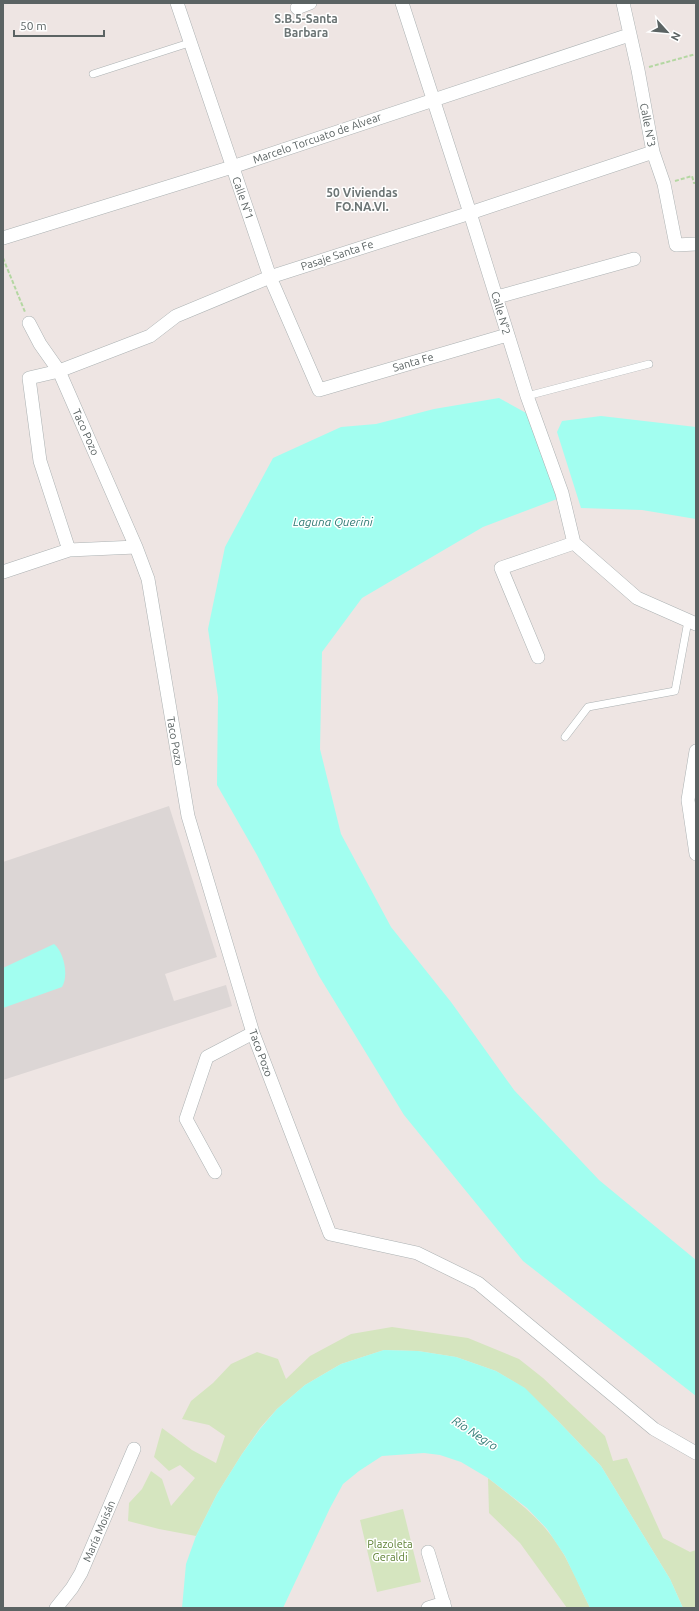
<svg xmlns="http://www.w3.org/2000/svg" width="699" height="1611" viewBox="0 0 699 1611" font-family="Ubuntu,sans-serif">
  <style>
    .industrial { fill: #dcd6d5 }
    .green { fill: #d5e5bf }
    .water { fill: #a2fef0 }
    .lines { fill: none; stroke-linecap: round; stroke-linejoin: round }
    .lane-casing { stroke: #acb2b3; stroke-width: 8 }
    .street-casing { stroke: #acb2b3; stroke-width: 14 }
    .path { stroke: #b4d7a2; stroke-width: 2; stroke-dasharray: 4 2; stroke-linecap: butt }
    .lane { stroke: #fff; stroke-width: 7 }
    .street { stroke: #fff; stroke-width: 13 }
    .labels { text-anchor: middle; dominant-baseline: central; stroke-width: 3; stroke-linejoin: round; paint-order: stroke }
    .street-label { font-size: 11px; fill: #5b6363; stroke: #fff }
    .park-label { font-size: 11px; fill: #5e8134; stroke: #fff }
    .neighbourhood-label { font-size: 12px; font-weight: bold; fill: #6c7575; stroke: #fff }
    .water-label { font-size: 12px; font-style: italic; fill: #307b75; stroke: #fff }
  </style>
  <rect width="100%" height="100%" fill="#eee5e3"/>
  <path class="industrial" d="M169,806L217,957L165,974L174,1001L226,985L232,1006L3,1080V862Z"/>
  <path class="green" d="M392,1327L468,1338L519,1359L543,1378L605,1436L613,1461L627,1458L663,1538L690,1552L696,1550V1608H683L670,1579L601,1466L559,1422L524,1388L496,1371L456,1357L418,1351L384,1350L341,1364L305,1385L277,1409L260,1428L242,1454L217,1494L196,1536L159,1529L128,1521L129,1503L142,1489L151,1471L162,1479L171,1506L195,1478L180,1465L169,1471L154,1457L162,1428L192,1450L216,1463L225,1436L209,1425L182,1419L191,1401L213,1383L231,1364L257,1352L278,1359L286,1379L310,1356L351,1334Z
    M488,1478C508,1494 528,1508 545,1528C565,1550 577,1581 590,1608H567L520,1543L489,1513Z
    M403,1509L421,1582L377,1592L360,1520Z"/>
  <path class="water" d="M499,398L528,414L557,499L483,527L362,598L322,652L320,749L341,834L391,927L451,1002L514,1090L599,1180L696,1260V1396L523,1261L404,1115L319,976L257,855L217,785L218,697L208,629L225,547L273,458L341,427L376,424L434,409Z
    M601,416L696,427V519L642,510L581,508L557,432L562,421Z
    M54,944C64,952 69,976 62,987L3,1008V968Z
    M384,1350L418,1351L456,1357L496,1371L525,1388L559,1422L601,1466L670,1579L683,1608H590L565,1556L547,1529L527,1508L488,1478L461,1462L440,1455L424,1453L382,1456L359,1471L343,1484L330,1508L283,1608H182L186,1564L196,1536L217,1494L242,1454L260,1429L277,1409L305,1385L341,1364Z"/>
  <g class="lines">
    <defs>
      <path id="lane" d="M93,74L189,43
        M527,396L649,364
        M565,737L588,707L675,691L688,621"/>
      <path id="street" d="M177,3L270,277L319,390L507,335
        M402,3L470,213L527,396L562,493L574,543L637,598L696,624
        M623,3L638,70L653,152L664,184L676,245L696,244
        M297,8L310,3
        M3,238L232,167L629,35
        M497,297L634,259
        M29,323L40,344L59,371L136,547L148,579L188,816L253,1033L330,1234L417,1253L478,1283L654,1429L696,1453
        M69,550L40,461L29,378L59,371L150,336L176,316L270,277L470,213L653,152
        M3,572L69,550L136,547
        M538,657L501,568L574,543
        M696,751L688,800L696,854
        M215,1172L186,1119L207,1057L253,1033
        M428,1552L445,1608
        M56,1608L72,1588L81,1573L134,1449
        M428,1608L444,1603"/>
    </defs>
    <use href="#lane" class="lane-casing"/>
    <use href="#street" class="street-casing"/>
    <path class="path" d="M649,67L696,54
      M675,181L692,176L694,183H696
      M3,258L25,312"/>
    <use href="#lane" class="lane"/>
    <use href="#street" class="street"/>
  </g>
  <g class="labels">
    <g class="street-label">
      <text transform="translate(648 125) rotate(79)">Calle N°3</text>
      <text transform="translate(317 138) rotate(-19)">Marcelo Torcuato de Alvear</text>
      <text transform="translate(243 198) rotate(71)">Calle N°1</text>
      <text transform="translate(337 255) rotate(-18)">Pasaje Santa Fe</text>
      <text transform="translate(501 313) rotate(74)">Calle N°2</text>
      <text transform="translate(413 362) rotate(-16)">Santa Fe</text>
      <text transform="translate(86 432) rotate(66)">Taco Pozo</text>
      <text transform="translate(175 741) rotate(80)">Taco Pozo</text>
      <text transform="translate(261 1053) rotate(70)">Taco Pozo</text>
      <text transform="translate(99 1531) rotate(-67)">María Moisán</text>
    </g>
    <g class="park-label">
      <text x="390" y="1544">Plazoleta<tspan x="390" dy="13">Geraldi</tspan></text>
    </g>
    <g class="neighbourhood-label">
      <text x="306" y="18">S.B.5-Santa<tspan x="306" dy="14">Barbara</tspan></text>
      <text x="362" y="192">50 Viviendas<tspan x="362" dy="14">FO.NA.VI.</tspan></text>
    </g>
    <g class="water-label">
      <text x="333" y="521">Laguna Querini</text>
      <text transform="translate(475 1433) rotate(33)">Río Negro</text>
    </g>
  </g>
  <rect width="699" height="1611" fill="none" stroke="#5b6363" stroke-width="8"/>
  <g transform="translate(667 32) rotate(117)" stroke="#ffffff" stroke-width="3" paint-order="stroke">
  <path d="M0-3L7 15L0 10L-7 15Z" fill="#5b6363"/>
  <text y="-6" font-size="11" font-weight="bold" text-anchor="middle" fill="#5b6363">N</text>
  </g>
  <path d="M14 30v6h90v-6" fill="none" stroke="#5b6363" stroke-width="2"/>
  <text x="20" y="30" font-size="12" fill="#5b6363" stroke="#ffffff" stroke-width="3" paint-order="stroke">50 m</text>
</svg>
